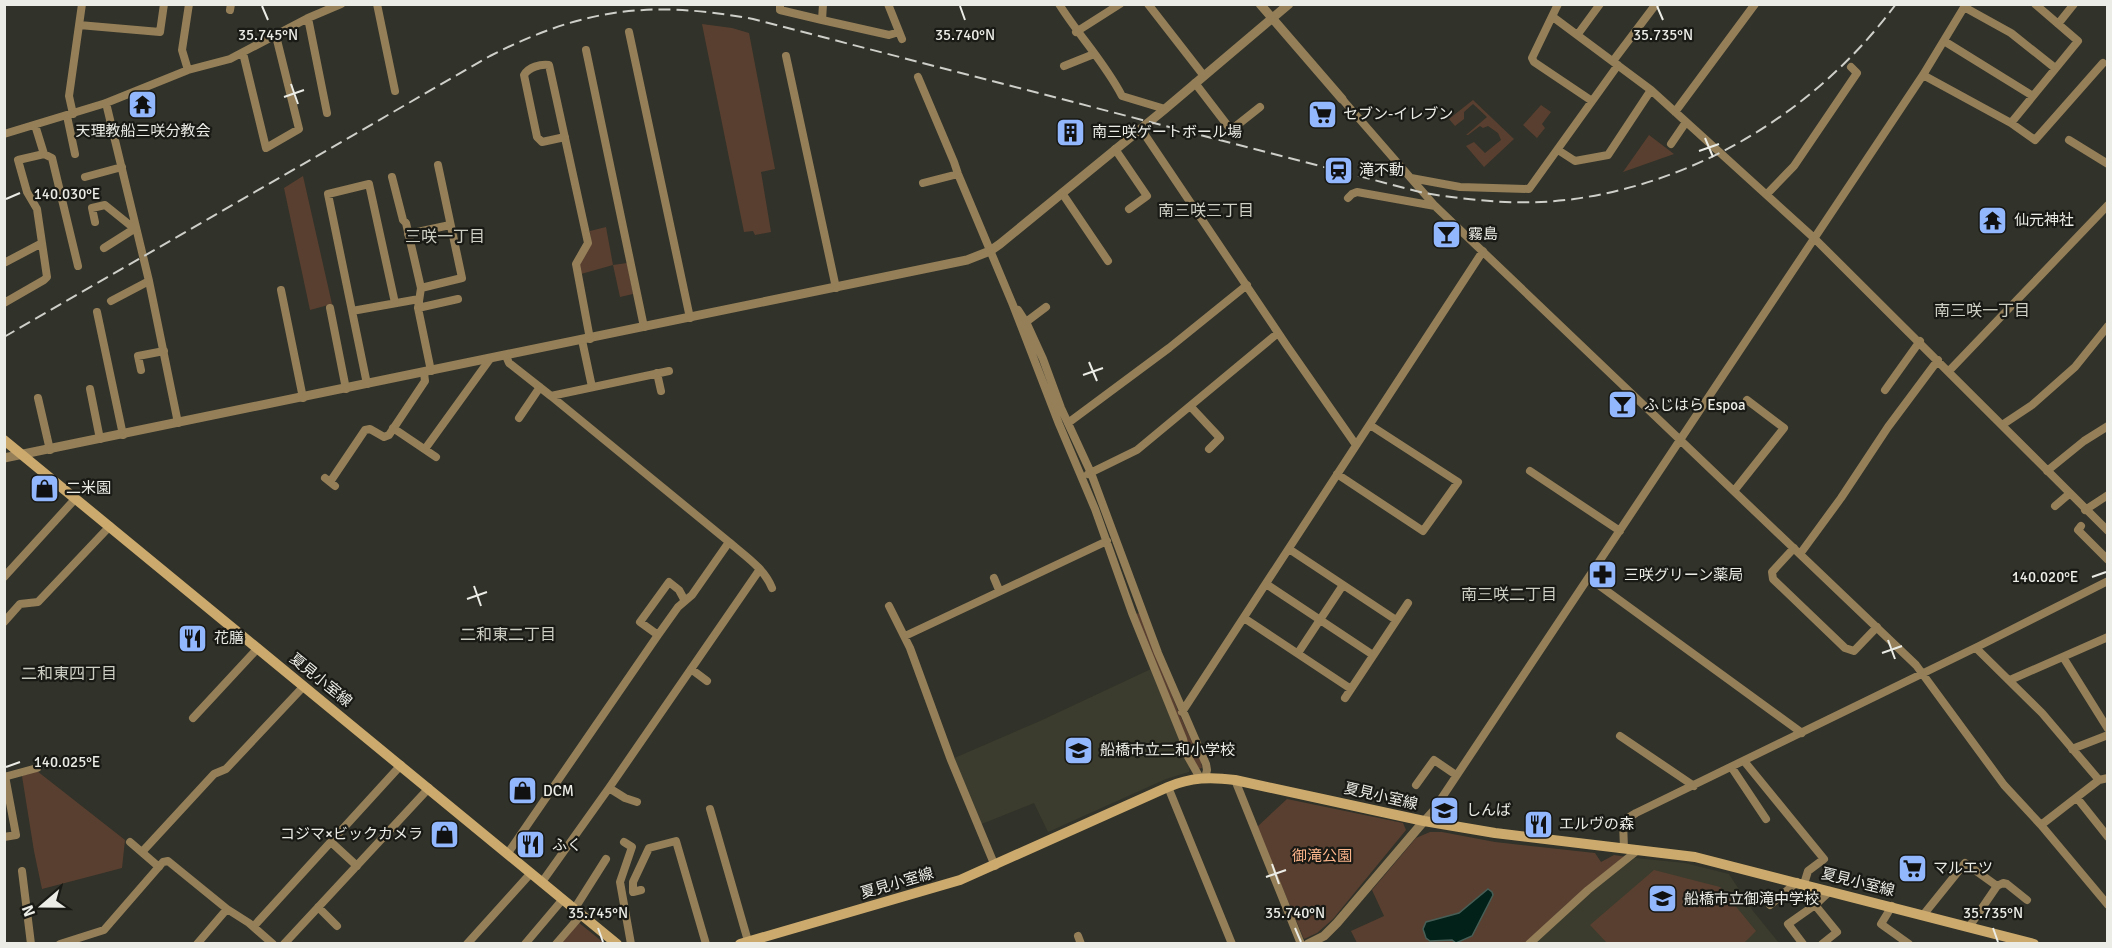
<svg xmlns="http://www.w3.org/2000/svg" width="2112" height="948" viewBox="0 0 2112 948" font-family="Signika,'Noto Sans JP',sans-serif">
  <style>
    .built { fill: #3b3c2d }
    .green { fill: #593f30 }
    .water { fill: #012119; stroke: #475e56; stroke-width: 1.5 }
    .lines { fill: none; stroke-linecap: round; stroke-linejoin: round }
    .minor { stroke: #947f59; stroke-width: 8 }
    .tertiary { stroke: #947f59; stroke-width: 9 }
    .secondary { stroke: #ccaa6d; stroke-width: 10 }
    .rail { stroke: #cecfc9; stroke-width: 2; stroke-dasharray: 12 6; stroke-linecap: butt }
    .ticks { fill: none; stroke: #ebece6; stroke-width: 2 }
    .labels { text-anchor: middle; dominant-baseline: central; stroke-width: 4.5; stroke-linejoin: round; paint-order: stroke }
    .poi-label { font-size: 15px; fill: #ebece6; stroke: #191915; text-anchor: start }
    .street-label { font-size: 15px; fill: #ebece6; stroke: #191915 }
    .park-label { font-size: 15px; fill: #fbb48a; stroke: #191915 }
    .neighbourhood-label { font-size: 16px; fill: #cecfc4; stroke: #191915 }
    .ticks-label { font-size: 15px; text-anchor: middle; fill: #ebece6; stroke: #191915; stroke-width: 4.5; stroke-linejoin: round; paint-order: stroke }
  </style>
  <rect width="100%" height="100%" fill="#313229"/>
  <path class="built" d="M1151,669L1190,765L1189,772L1166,779L1048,832L1034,803L979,825L952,759L1040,721Z
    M1635,858L1685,863L1729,874L1753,911L1779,943L1533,944L1589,892Z"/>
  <path class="green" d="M702,24L732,28L749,33L775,169L761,172L771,232L755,235L753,231L744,232Z
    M1473,100L1514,139L1484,167L1466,146L1474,142L1485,153L1501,140L1498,133L1488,126L1483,128L1480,126L1468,135H1466L1487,117L1473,104L1464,112V119L1455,126L1449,119Z
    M1541,105L1551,112L1542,124L1545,128L1537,138L1523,125Z
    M1649,135L1674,154L1623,172Z
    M303,176L332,304L310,310L284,188Z
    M606,227L613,265L627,263L633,294L620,297L613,265L581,274L579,266L591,242L590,231Z
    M1139,613L1179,713L1201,761L1202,768L1198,769L1189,753L1136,614Z
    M37,771L125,840L122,868L42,889L34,851L22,776Z
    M1287,799L1403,823L1406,830L1333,919L1317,933L1304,939L1257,827Z
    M1430,832H1442L1495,842L1595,853L1601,862L1614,855L1627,857L1568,903L1525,943H1357L1351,931L1384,916L1372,890L1416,838Z
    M1654,870L1720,887L1756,931L1744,943H1607L1590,925Z
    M578,922L604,943L560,944Z"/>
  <path class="water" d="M1488,889L1492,892L1493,895L1472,936L1456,943L1452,940L1430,941L1426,938L1423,929L1426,922L1459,913Z"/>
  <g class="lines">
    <path class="minor" d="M377,4L395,91
      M780,4V10L822,20L823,4
      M888,4L902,39
      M1059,4C1079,36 1105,63 1122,96L1165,109
      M1148,4L1204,76
      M1558,4L1532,58L1534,62L1592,101
      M1964,7L2011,33L2055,68
      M230,10L231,4
      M1553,17L1651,90L1814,238L2108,531
      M308,18L327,113
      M822,20L889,35L899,32
      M2058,24L2074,4
      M79,25L160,32L164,4
      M629,32L690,318
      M1076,32L1120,4
      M1578,34L1600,4
      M1944,41L2033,96
      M586,50L644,327
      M243,53L266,148L299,129L276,36
      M786,56L836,288
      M1613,61L1656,4
      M1064,66L1094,54
      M188,70L182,50L189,4
      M1923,75L2011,123L2035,140L2103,63
      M918,77L954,162L958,174L1013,305L1059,424L1095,509L1132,613L1183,739L1187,755L1200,778
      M1195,83L1231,130L1260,107
      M1342,99L1435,206L1916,665L2004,785L2041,825L2108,905
      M106,103L149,281L178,423
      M1675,112L1755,4
      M73,114L69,96L82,4
      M67,116L75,154
      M2011,123L2078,41L2035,4
      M35,125L44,154
      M1141,129L1287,346L1356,445
      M4,134L106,103L188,70L230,59L308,18L341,4
      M565,137L542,142L537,137L524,75C529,67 540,64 549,65L588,243L576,264L590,339
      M2069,140L2108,164
      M1671,144L1686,122
      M1115,149L1147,196L1129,209
      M1558,150L1575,161L1608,155L1651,90
      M85,177L122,167
      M392,177L403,220L406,223L421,288
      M1411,178L1460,187L1529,189L1618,65
      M923,183L958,174
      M1062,193L1108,261
      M1767,194L1794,166L1857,73L1851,67
      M1348,198L1352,194L1357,192L1435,206
      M95,222L92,208L105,205L136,230
      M408,234L450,225
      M104,248L134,229
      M4,263L42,243
      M281,290L303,398
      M111,301L149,281
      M4,303L44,280L47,277L37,209L27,192L18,160L44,154L52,158L78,266
      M330,308L346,389
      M418,308L458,299
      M1018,310L1027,324L1043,359L1061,408L1091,473L1158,653L1206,764L1207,770L1205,778
      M352,311L419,299
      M97,312L123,435
      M1026,322L1046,307
      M582,340L592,387
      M506,356L509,363L551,396L669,371
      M141,370L138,356L164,351
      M431,371L418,308L421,288L462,278L438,165
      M1949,371L2108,205
      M657,373L661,391
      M367,384L328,194L369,184L395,303
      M90,389L100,439
      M1885,390L1920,341
      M551,396L729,542
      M38,398L50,450
      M1191,407L1220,438L1209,449
      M519,418L540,387
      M1068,423L1169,348L1247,285
      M2002,425L2032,405L2075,367L2108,326
      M393,428L436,457
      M425,449L490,359
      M1530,471L1620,531
      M2047,471L2084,441L2108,426
      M1088,474L1137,450L1278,333
      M1337,474L1423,531L1458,482L1370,425
      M325,478L335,486
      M330,482L365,430L370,429L384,437L389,435L425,381L424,373
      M1734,491L1784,428L1747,400
      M2055,506L2069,494
      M2085,510L2108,495
      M2081,526L2078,530L2108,560
      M1794,548L1772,572L1773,579L1845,648L1854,651L1877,627
      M1289,549L1396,620
      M1800,554L1841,498L1888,427L1938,360
      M4,577L76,498
      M994,578L999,590
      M1589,578L1802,733
      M1266,584L1373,655
      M889,606L910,648L951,760L995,866
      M1244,618L1351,689
      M4,622L20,604L38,602L110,526
      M658,635L640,622L669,582L679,590L685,601
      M905,636L1107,541
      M1976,648L2042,713L2099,780
      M1298,653L1343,585
      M2063,657L2108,729
      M691,669L707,681
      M2010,680L2108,637
      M1345,698L1408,603
      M1182,712L1483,251
      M193,718L258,648
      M1620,736L1694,786
      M2072,749L2108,735
      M1744,761L1824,859L1808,871L1804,884
      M1732,768L1766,819
      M4,777L37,768
      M1235,780L1301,944
      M1416,785L1434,760L1456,775
      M1168,787L1232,944
      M609,788L625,798L637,802
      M2077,798L2108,837
      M710,809L748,941
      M1424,821L1433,811L1923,75L1966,4
      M2041,825L2099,780L2108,778
      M4,837L16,835L5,776
      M130,842L159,867
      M331,842L357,866
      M624,842L632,847L620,882L631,944
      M1624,849L1623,821L1636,813L1979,646L2108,581
      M142,852L214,774L226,769L304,686
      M508,853L658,635L678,607L692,595L729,542C745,556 764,568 772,588
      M22,871L31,944
      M542,882L609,788L760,569
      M641,890L633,892V882L649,848L676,841L706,944
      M1770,905L1797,882
      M1815,905L1837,932L1822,944
      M1892,906L1881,924L1909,944
      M318,907L337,926
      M575,908L606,859
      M1924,914L1965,863L1997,886
      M254,926L401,765
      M1969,927L1997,886L2003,883L2007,884L2027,900
      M1078,936L1081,944
      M60,944L104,930L163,862L168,861L227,909L249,923L273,944
      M197,944L227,909
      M284,944L429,788
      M467,944L531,873
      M525,944L563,899
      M556,944L582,914
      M1529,944L1588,890L1638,850
      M1803,944L1788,924L1815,905L1830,891"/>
    <path class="tertiary" d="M1260,4L1342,99
      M4,458L967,260L990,251L1000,244L1165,109L1289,4
      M1308,944L1324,936L1337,923L1424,821"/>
    <path class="secondary" d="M4,440L617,944
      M740,944L960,880L1168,787C1191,777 1211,777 1235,780L1424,821L1495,833L1695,857L2034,944"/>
    <path class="rail" d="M4,337L490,56C584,8 650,0 753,19L1424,193C1474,201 1524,206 1574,199C1702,181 1819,108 1896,4"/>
  </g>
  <path class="ticks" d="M262,6L268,20M960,6L965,20M1657,6L1663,20M291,84L298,104M284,97L304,90M1705,138L1713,157M1699,151L1719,144M6,199L20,193M1089,362L1097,381M1083,375L1103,368M2092,577L2106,572M474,586L481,606M467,599L487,592M1888,640L1895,659M1882,653L1902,646M6,767L20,762M1272,864L1279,884M1266,877L1286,870M598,928L603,942M1295,928L1301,942M1993,928L1998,942"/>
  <defs>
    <symbol id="temple-square" viewBox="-11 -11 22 22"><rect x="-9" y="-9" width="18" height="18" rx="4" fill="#92b7fd" stroke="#191915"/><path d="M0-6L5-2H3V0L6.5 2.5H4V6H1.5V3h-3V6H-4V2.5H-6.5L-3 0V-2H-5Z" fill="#111"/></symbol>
    <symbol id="supermarket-square" viewBox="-11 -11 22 22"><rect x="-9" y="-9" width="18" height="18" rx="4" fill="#92b7fd" stroke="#191915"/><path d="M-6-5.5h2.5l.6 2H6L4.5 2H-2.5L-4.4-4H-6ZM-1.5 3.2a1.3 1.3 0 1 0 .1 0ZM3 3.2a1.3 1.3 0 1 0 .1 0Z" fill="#111"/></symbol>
    <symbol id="building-square" viewBox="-11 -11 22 22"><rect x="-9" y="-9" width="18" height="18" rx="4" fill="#92b7fd" stroke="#191915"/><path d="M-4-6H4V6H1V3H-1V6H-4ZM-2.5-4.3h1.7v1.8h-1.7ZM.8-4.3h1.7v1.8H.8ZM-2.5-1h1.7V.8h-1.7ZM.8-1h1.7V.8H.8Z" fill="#111"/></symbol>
    <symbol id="station-square" viewBox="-11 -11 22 22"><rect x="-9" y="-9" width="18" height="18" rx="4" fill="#92b7fd" stroke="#191915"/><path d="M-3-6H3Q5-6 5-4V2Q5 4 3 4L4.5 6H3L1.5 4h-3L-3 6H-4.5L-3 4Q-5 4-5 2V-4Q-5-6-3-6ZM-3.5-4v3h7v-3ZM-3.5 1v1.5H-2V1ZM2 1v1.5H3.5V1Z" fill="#111"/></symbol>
    <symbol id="bar-square" viewBox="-11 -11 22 22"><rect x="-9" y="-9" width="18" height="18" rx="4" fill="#92b7fd" stroke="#191915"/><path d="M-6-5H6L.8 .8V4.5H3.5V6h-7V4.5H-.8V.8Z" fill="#111"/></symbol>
    <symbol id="shop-square" viewBox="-11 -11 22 22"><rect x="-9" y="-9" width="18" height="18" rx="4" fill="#92b7fd" stroke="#191915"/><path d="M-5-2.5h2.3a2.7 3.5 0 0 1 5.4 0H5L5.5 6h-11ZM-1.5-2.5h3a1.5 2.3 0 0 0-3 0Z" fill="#111"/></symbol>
    <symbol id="pharmacy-square" viewBox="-11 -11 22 22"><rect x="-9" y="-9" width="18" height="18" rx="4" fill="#92b7fd" stroke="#191915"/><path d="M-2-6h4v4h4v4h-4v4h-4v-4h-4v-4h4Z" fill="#111"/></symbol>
    <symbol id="restaurant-square" viewBox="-11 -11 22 22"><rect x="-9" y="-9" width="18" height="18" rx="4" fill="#92b7fd" stroke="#191915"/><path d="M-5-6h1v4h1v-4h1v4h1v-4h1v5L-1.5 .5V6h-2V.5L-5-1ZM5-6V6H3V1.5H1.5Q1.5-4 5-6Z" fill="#111"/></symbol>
    <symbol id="school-square" viewBox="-11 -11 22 22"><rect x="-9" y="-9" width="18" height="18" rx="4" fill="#92b7fd" stroke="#191915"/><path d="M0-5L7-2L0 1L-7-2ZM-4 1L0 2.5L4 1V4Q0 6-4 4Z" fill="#111"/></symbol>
  </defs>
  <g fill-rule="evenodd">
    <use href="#temple-square" x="126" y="88" width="33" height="33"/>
    <use href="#supermarket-square" x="1306" y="98" width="33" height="33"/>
    <use href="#building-square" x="1054" y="116" width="33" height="33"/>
    <use href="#station-square" x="1322" y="154" width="33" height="33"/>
    <use href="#temple-square" x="1976" y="204" width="33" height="33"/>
    <use href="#bar-square" x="1430" y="218" width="33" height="33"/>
    <use href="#bar-square" x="1606" y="388" width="33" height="33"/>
    <use href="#shop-square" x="28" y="472" width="33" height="33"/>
    <use href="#pharmacy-square" x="1586" y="558" width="33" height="33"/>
    <use href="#restaurant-square" x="176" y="622" width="33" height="33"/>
    <use href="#school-square" x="1062" y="734" width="33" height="33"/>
    <use href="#shop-square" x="506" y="774" width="33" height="33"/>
    <use href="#school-square" x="1428" y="794" width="33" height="33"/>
    <use href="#restaurant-square" x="1522" y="808" width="33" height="33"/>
    <use href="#shop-square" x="428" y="818" width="33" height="33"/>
    <use href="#restaurant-square" x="514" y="828" width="33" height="33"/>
    <use href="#supermarket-square" x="1896" y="852" width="33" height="33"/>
    <use href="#school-square" x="1646" y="882" width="33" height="33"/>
  </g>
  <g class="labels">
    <g class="poi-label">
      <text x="1343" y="114">セブン-イレブン</text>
      <text x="143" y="131" text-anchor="middle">天理教船三咲分教会</text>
      <text x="1092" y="132">南三咲ゲートボール場</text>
      <text x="1359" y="170">滝不動</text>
      <text x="2014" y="220">仙元神社</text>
      <text x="1468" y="234">霧島</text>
      <text x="1644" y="405">ふじはら Espoa</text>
      <text x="66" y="488">二米園</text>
      <text x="1624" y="575">三咲グリーン薬局</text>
      <text x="214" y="638">花膳</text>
      <text x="1100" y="750">船橋市立二和小学校</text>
      <text x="543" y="791">DCM</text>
      <text x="1466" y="810">しんば</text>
      <text x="1559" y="824">エルヴの森</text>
      <text x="423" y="834" text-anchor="end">コジマ×ビックカメラ</text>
      <text x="552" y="845">ふく</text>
      <text x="1933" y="868">マルエツ</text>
      <text x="1684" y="899">船橋市立御滝中学校</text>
    </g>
    <g class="street-label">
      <text transform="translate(321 680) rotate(39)">夏見小室線</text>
      <text transform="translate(1381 796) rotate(13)">夏見小室線</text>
      <text transform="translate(1858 882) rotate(14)">夏見小室線</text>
      <text transform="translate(897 883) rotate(-16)">夏見小室線</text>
    </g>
    <g class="park-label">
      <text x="1322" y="856">御滝公園</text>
    </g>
    <g class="neighbourhood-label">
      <text x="1206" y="211">南三咲三丁目</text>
      <text x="445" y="237">三咲一丁目</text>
      <text x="1982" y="311">南三咲一丁目</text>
      <text x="1509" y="595">南三咲二丁目</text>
      <text x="508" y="635">二和東二丁目</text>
      <text x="69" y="674">二和東四丁目</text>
    </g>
  </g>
  <g class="ticks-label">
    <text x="268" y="40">35.745°N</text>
    <text x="965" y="40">35.740°N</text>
    <text x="1663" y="40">35.735°N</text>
    <text x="67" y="199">140.030°E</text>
    <text x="2045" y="582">140.020°E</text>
    <text x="67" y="767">140.025°E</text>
    <text x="598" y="918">35.745°N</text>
    <text x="1295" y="918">35.740°N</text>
    <text x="1993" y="918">35.735°N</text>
  </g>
  <rect width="2112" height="948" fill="none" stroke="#ebece6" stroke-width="12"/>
  <g transform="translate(42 906) rotate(250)" stroke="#191915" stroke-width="4.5" paint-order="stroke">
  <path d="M0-4.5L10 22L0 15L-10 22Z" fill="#ebece6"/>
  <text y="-9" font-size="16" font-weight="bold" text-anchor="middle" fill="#ebece6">N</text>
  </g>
</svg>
